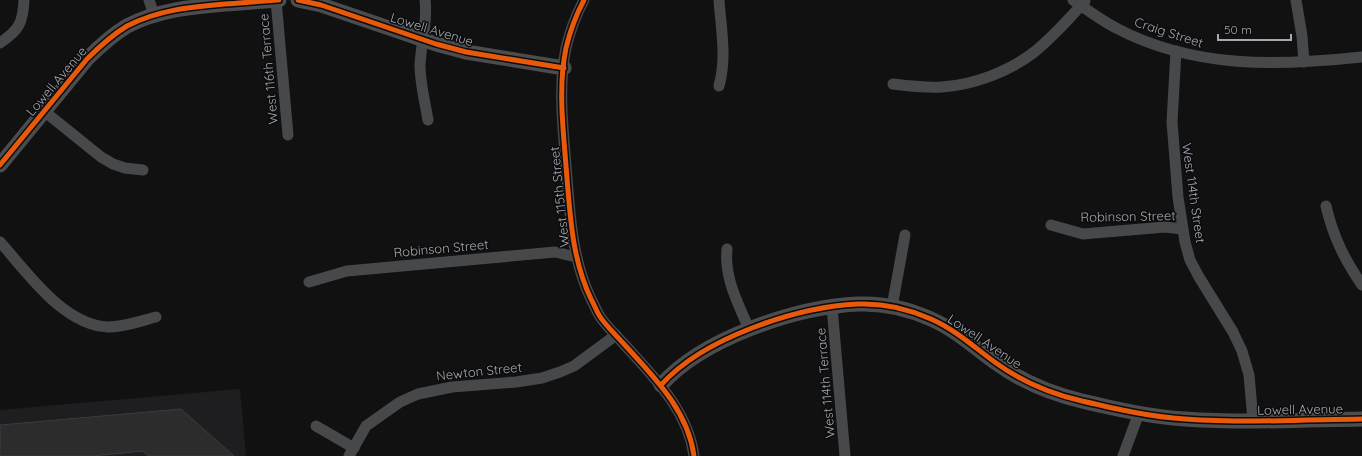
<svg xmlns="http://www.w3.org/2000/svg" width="1362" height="456" font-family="Quicksand,sans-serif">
<rect width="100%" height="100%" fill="#111112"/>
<path fill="#1e1e20" d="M240,389L246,456H0V410Z"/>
<path fill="#2c2c2d" stroke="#3a3c3e" d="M181,409L234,456H148L143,451L93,456H0V425Z"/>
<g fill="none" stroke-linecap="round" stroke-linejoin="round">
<g stroke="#46484a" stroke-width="11">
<path d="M149,0L154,15"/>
<path d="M276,0L288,135"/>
<path d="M425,0C428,22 421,43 420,65C420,83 425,102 428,120"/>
<path d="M584,0C576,15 570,31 566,48C558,87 563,127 566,166C570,211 571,257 591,299C594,304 596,310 599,315C605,325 615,334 623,343C653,376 688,410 694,456"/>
<path d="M719,0C721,29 727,57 719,86"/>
<path d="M1073,0C1087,10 1101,20 1116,28C1194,69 1278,66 1362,57"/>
<path d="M1296,0L1302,36L1304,62"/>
<path d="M0,43C19,30 23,23 24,0"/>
<path d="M1176,51L1172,122L1178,197L1185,242L1190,260L1199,277L1233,332L1242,351L1249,375L1253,420"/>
<path d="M893,84C909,86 925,88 942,87C973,85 1008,72 1033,53C1052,38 1069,19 1085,1"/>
<path d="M44,111L101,157L113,164L125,168L143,170"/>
<path d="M1326,206C1333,236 1344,259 1362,285"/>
<path d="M1051,225L1083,234L1165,227L1182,229"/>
<path d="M0,242C28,273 63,325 108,327C125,327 140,321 156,317"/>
<path d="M727,249C724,278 738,303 749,329"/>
<path d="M309,282L347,271L555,252L576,257"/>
<path d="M832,307L845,456"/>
<path d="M892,307L905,235"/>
<path d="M316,426L354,448"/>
<path d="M349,456L366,426L400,402L418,394L452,387L516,382L542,378L560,372L574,366L616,335"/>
<path d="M1123,456L1139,413"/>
</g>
<g stroke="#4a4c4e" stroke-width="15">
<path d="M298,0L321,5L436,44L466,52L564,68"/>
<path d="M0,165L87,59C99,47 112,35 127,26C158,10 190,7 225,4C243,3 261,1 279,0"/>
<path d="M661,385C703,338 796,307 858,304C883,303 909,309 931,319C956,330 975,348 996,363C1021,381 1052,394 1082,401C1116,409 1151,417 1185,419C1244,423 1303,420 1362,419"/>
</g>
<g stroke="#0c0c0d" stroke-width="8">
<g id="cycleway">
<path d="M298,0L321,5L436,44L466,52L564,68"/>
<path d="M584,0C576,15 570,31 566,48C558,87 563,127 566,166C570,211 571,257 591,299C594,304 596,310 599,315C605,325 615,334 623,343C653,376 688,410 694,456"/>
<path d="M0,165L87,59C99,47 112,35 127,26C158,10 190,7 225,4C243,3 261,1 279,0"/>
<path d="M661,385C703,338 796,307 858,304C883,303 909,309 931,319C956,330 975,348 996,363C1021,381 1052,394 1082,401C1116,409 1151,417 1185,419C1244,423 1303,420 1362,419"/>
</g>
</g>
<use href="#cycleway" stroke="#e8590c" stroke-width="5"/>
</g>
<g text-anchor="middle" stroke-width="3" stroke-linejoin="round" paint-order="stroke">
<g font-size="13" fill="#a3aab2" stroke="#0c0c0d">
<text transform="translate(432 29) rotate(17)" y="5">Lowell Avenue</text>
<text transform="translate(1169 32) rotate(18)" y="5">Craig Street</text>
<text transform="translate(268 69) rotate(-95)" y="5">West 116th Terrace</text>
<text transform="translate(56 81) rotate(-50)" y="5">Lowell Avenue</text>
<text transform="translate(1194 193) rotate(82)" y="5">West 114th Street</text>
<text transform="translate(559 197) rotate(-96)" y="5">West 115th Street</text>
<text transform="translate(1128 216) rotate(-1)" y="5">Robinson Street</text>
<text transform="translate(441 248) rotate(-5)" y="5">Robinson Street</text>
<text transform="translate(985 341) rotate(34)" y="5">Lowell Avenue</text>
<text transform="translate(479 371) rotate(-6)" y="5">Newton Street</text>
<text transform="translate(825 383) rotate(-95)" y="5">West 114th Terrace</text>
<text transform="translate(1300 409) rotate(-1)" y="5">Lowell Avenue</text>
</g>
</g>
<path d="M1218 34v6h73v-6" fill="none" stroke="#a3aab2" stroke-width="2"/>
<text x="1224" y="34" font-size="12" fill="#a3aab2" stroke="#0c0c0d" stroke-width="3" paint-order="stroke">50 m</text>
</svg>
